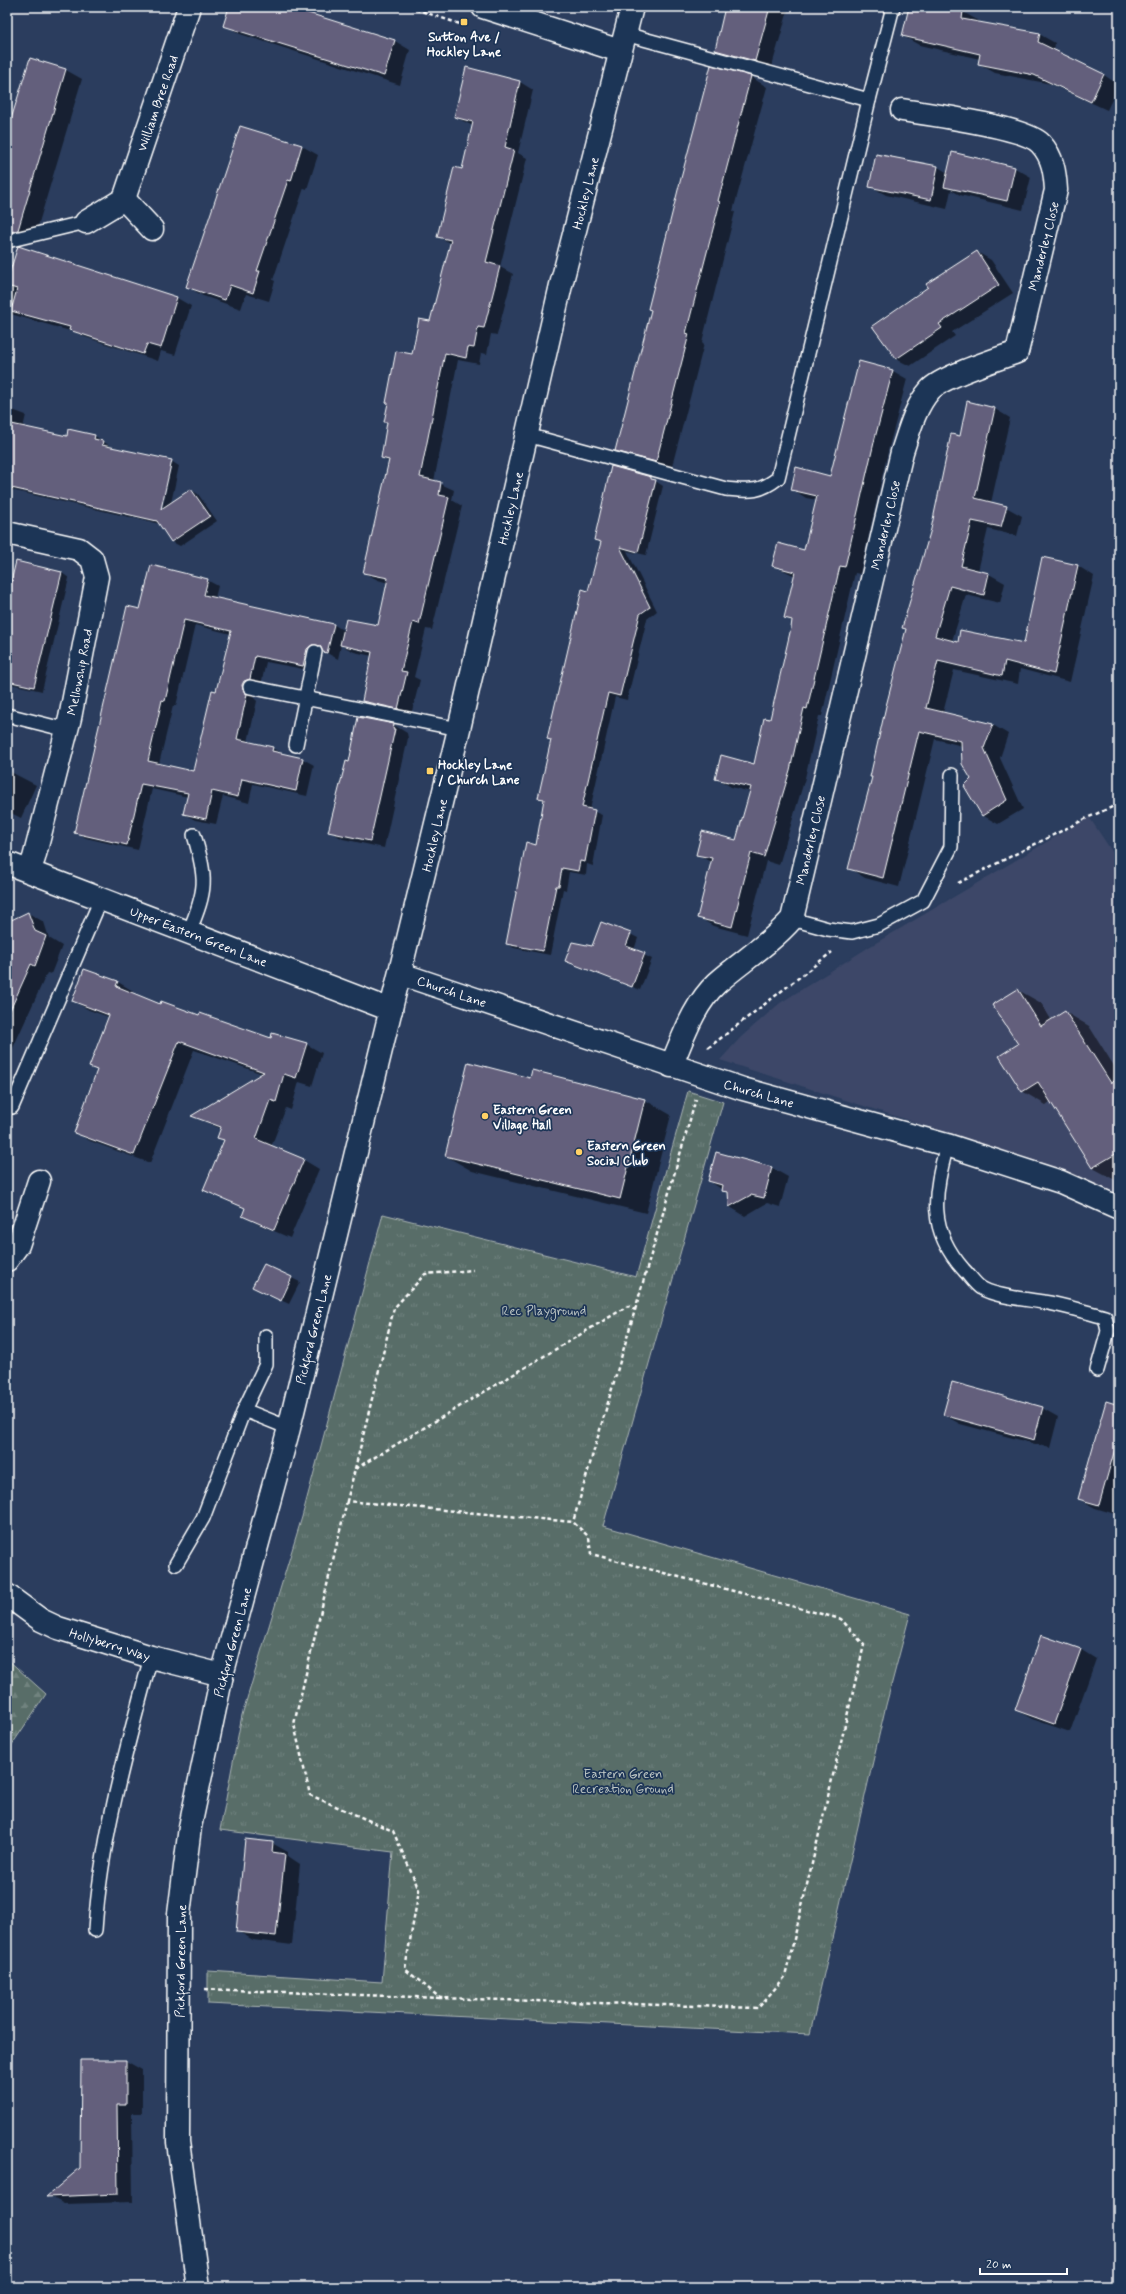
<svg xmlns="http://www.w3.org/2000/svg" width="1126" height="2294" font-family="Mynerve,sans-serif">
<defs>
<pattern id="forest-firs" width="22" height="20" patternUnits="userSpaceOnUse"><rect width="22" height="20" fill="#586d68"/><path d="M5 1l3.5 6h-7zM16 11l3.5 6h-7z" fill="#71837f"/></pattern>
<pattern id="park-tufts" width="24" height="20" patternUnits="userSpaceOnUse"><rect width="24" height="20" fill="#586d68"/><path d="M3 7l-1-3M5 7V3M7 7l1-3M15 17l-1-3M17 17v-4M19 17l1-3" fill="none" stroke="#71837f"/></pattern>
</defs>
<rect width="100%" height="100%" fill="#2b3d5e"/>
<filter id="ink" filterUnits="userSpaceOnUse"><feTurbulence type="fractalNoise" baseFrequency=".025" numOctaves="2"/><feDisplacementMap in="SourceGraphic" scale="8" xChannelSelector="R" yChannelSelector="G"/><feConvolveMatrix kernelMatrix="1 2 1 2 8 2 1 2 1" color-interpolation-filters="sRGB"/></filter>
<g filter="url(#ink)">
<path fill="#3c4767" d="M1089,817L1119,862V1193L948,1133L720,1060L741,1037L780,1003L869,947Z"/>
<path fill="url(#forest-firs)" stroke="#acb6b4" d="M7,1659L46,1694L7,1752Z"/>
<path fill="url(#park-tufts)" stroke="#acb6b4" d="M688,1091L723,1102L603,1526L910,1614L886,1705L810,2034L208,2004V1971L382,1982L393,1852L220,1830L242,1715L302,1517L383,1214L636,1277Z"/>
<g fill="#0007" fill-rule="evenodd">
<path d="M230,7H285L395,41L410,50L400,85L240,34L225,25Z"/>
<path d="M726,7H789L771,69L732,59L716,49Z"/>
<path d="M910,7H940L963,12L979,21L978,23L1039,34L1055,43L1054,51L1104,75L1119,85L1107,110L1051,84L995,73L979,64L980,59L919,45L903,36Z"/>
<path d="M30,59L66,70L82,79L35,236L7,228V137Z"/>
<path d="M711,67L751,77L767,87L733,211L735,212L702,342L704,344L671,470L632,459L616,450Z"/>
<path d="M467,68L520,82L533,90L518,153L527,158L500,267L513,274L497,335L491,334L487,354L481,353L479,364L458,360L434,481L454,490L452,500L462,506L432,630L426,629L414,677L420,680L411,715L376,708L363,701L372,656L354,652L341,645L338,659L323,651L317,655L314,671L266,662L261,685L253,692V697L257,701L248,742L272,748L283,754L303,759L314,765L307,796L253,784L249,803L223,796L216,824L195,820L184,814L188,797L152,789L138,850L86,838L75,832L141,610L207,580L218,586L215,598L333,624L344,631L378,627L388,583L378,580L364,573L389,462L382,458L388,423L385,421L389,404L387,402L431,322L451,244L438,236L462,170L473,126L455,117ZM195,625L231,634L194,773L159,764L173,706H176Z"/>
<path d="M241,127L302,146L318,155L307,189L304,188L273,280L275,281L269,301L246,294L241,309L203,296L188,287Z"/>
<path d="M953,153L1015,168L1031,177L1023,210L960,195L951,190L947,209L886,195L870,186L877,155L938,167L948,173Z"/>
<path d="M977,252L991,260L1013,293L952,332L955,336L910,366L896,359Z"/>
<path d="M7,278L177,298L191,306L175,355L161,351L158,361L85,337L77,333L7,313Z"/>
<path d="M893,371L907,379L889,447L860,574L855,573L822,716H819L805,778L779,865L766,861L747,935L713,926L698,917L712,863L697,854L737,841L751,792L731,787L716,778L755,765L771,720L793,622L785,617L795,576L773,565L805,551L817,500L806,498L792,489L831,477Z"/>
<path d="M7,408L26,415L23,428L67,437L69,430L95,436L110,446L109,448L171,461L179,466L171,503L191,490L198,494L217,521L180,546L172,542L160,524L7,489ZM170,462H172L161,514L159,513Z"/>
<path d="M995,409L1010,418L991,503L1006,507L1022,516L1017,536L988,529L978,571L989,574L1005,583L1000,603L966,595L952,641L1024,644L1043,558L1078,566L1094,576L1070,682L1020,669L1018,684L954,670L943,713L993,725L1008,734L1000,758L1023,809L998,824L982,815L962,746L935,739L899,887L865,878L849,868L873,778L906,629L903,628L961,437Z"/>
<path d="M651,478L663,486L646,555L627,551L657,611L647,619L627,700L615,697L590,810L602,815L593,866L587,864L586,875L569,872L566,890L563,889L550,955L514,948L507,944L537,846L545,801L539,797L552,741L548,739L601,543L595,540Z"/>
<path d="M17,562L62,573L69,578L42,691L7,683V603Z"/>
<path d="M394,725L407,733L408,738L384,848L343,839L329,831L350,763Z"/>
<path d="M7,770L36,785L21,818L7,811Z"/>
<path d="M28,913L44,922L49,938L62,946L51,974L47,973L7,1061V923Z"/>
<path d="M630,934L638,938L634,950L652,959L640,990L566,960L593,947Z"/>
<path d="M85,970L118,982L133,991L132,994L161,1005L271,1039L306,1044L322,1053L312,1086L299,1082L291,1110L286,1108L271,1147L304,1160L319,1169L290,1238L258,1224L243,1215L246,1209L204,1189L224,1141L218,1137L221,1129L193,1116L263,1074L194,1050L150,1163L90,1141L75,1132L98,1071L90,1066L109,1017L89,1010L73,1001Z"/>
<path d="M1018,990L1041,1003L1052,1021L1065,1012L1089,1026L1119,1074V1180L1117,1181L1093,1168L1051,1101L1046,1105L1022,1091Z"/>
<path d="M533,1071L645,1100L671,1115L646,1213L472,1171L446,1156L531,1079Z"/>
<path d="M716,1154L772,1168L788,1177L780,1207L767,1203L745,1216L730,1207L729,1194L709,1181Z"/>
<path d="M264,1265L300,1282L289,1304L261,1291Z"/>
<path d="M1119,1406V1498L1115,1514L1095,1508L1079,1499Z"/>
<path d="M1042,1408L1058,1417L1050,1448L960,1424L944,1415Z"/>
<path d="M1080,1649L1096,1659L1070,1732L1032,1719L1016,1710Z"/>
<path d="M272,1843L288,1852V1856L300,1864L292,1945L253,1940L237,1931Z"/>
<path d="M82,2061H126L142,2070V2113H132L133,2202L64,2204L49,2196L81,2169Z"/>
</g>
<g fill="#635f7c" stroke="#fff" fill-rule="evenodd">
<path d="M229,7H289L395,40L384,76L223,26Z"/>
<path d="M725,7H770L755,61L715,50Z"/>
<path d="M909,7H945L963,11L962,19L1040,33L1038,42L1104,74L1091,102L1034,75L978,64L980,54L902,36Z"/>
<path d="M30,58L66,69L18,230L7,233V132Z"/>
<path d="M711,65L751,76L718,201L720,202L686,333L689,334L656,462L615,451L651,310L648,309L680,182Z"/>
<path d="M466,67L520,81L505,147L514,150L486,262L500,266L484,328L478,327L474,348L468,347L466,358L445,353L420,477L441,482L439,495L449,497L419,624L413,622L401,671L407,672L398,709L362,701L372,652L340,645L346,619L378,625L388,578L363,573L389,460L381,458L387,422H384L388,403H386L396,351L412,354L419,319L430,321L451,240L437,237L454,167L462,169L473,122L454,117Z"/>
<path d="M240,126L302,145L291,181L288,180L257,271H260L253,293L230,285L225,300L186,287Z"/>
<path d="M952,152L1015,167L1007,201L944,187Z"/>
<path d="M876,154L938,166L931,200L869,187Z"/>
<path d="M18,246L177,297L161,348L147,344L143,354L69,330L70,327L11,311L17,289L7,286V281Z"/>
<path d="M977,251L999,285L939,324L942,328L896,359L872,326L928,287L926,284Z"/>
<path d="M859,361L893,370L875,438L845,567L840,566L807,709L804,708L790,770L764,857L751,853L732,927L697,918L712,858L696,855L702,831L736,840L751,787L715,779L721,755L754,764L764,718L770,719L791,628L792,620L784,618L795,572L772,566L778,543L804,550L817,496L791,490L796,467L830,476Z"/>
<path d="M967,401L995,408L975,498L1007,506L1001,527L972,521L961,566L989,573L984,595L950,586L935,636L958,642L960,630L1024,643L1042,557L1078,565L1054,674L1005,661L1002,676L938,661L926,708L993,724L984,748L1007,800L982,816L964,786L971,779L962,764L961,741L919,731L883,878L848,869L872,777H870L886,706L906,629L902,628L931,529L951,434L960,436Z"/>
<path d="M7,423L67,436L68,429L95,435L94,439L103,441L102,445L172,460L161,509L191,489L210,516L171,542L157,521L7,487Z"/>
<path d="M611,466L651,477V479L656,480L638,552L620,547L650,607L640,614L620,696L608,693L582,807L595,810L585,862L580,861L578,871L562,868L559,886H556L543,951L506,944L526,842L536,845L544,799L538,798L551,740L547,739L582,589L588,591L601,542L594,540Z"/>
<path d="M16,561L62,572L34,687L7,681V599Z"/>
<path d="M151,565L208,579L204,595L334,624L327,653L323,652L320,646L312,645L307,649L303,666L255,656L250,679L244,681L242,685L243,690L247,694L237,739L273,747L272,751L303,758L296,791L242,779L238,797L212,791L206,819L183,814L188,793L141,784L127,845L74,833L127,606L140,609ZM184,620L231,631L216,691L212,690L193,771L148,761L162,700L165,701Z"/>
<path d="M358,717L394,724L393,729H395L370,841L328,832L346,761L349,762Z"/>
<path d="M28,912L35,931L46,936L35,966L31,964L7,1017V922Z"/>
<path d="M601,922L631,933L626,946L645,953L632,987L565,961L572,942L592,946Z"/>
<path d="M84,969L118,981L116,986L160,1004L161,1001L199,1015L200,1013L271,1038L272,1033L307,1043L296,1078L284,1074L276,1102L270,1100L256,1139L304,1159L274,1230L242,1216L245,1208L203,1190L224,1140L217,1138L221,1127L191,1116L264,1072L179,1041L134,1155L74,1133L97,1070L89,1067L109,1015L72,1001Z"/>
<path d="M1018,989L1041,1026L1065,1011L1111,1083L1119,1078V1152L1092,1168L1038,1082L1022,1092L999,1056L1018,1044L992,1005Z"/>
<path d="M468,1062L530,1078L532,1070L645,1099L620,1199L445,1156Z"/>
<path d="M716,1152L772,1167L764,1198L751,1195L729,1207L728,1192L721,1191L722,1185L708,1181Z"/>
<path d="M264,1264L292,1277L281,1301L252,1287Z"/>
<path d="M952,1382L1043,1407L1034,1440L943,1415Z"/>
<path d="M1106,1401L1119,1405V1435L1099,1505L1078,1499Z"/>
<path d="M1041,1635L1081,1649L1054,1724L1015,1710Z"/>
<path d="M245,1839L273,1842L272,1852L285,1854L276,1936L236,1932Z"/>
<path d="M81,2060H126V2105H117L118,2194L46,2197L80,2168Z"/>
</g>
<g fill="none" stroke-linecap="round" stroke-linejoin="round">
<g stroke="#fff" stroke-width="16">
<g id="service">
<path d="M625,34L869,100L893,7"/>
<path d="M7,241L86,222"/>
<path d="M527,435L726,489C749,491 759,493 778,478L869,100"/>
<path d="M250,687L459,729"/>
<path d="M7,715L67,730"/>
<path d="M296,745L315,652"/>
<path d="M792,919L828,929L852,932L879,925L923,901L951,847L952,775"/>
<path d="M189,932C207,889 207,879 194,835"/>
<path d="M12,1107L101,899"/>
<path d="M947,1145C934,1194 927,1229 964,1270C969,1275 975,1284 981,1288C996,1297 1026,1299 1043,1302C1064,1305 1084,1312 1105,1317L1108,1331L1097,1370"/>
<path d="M244,1410L266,1364V1336"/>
<path d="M176,1564L203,1518L244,1410L289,1428"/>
<path d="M95,1930C101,1837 127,1747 151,1657"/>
</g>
</g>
<g stroke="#fff" stroke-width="25">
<g id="minor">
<path d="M483,7L620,51"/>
<path d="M124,199L189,7"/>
<path d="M86,222L124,199L152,229"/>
<path d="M7,533L79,549L92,559L97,577L70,718L34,858L29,871"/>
<path d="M401,974L743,1089L947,1145L1061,1182L1119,1208"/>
<path d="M671,1066C683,1038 694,1004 717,983C742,961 770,944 792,919L902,452C909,431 915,407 930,390C941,377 998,359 1017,352L1056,190C1055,173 1053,157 1041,144C1026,127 928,114 902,110"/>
<path d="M7,1260L18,1245L39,1181"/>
<path d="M7,1595L41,1620L58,1628L151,1657L222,1675"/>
</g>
</g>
<g stroke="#fff" stroke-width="25">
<g id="tertiary">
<path d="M7,863L391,1010"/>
<path d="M198,2287L178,2142L179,1914L190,1827L222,1675L289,1428L459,729L561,285L632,7"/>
</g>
</g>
<g stroke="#fff" stroke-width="2.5" stroke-dasharray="4 3" stroke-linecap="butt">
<path d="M409,7L463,25"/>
<path d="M958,883L1089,817L1119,804"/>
<path d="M708,1048L832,952"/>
<path d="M635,1310L696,1099"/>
<path d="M355,1469L394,1308L425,1274L473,1270"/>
<path d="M347,1501L294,1724L310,1795L393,1831L419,1890L405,1969L440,1998L758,2008L785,1977L864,1645L841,1619L591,1554L589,1537L573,1522L347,1501L355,1469L628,1306L635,1310L573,1522"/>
<path d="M205,1989L440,1998"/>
</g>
<use href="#service" stroke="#1d3557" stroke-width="13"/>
<use href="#minor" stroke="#1d3557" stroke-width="22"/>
<use href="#tertiary" stroke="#1d3557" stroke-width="22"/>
</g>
</g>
<g fill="#ffd166" stroke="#1d3557" stroke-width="1.5">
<rect x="460" y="18" width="8" height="8" rx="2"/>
<rect x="426" y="767" width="8" height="8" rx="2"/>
<circle cx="485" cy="1116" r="4"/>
<circle cx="579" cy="1152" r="4"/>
</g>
<g text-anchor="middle" stroke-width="3.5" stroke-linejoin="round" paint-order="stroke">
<g font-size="13" font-weight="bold" fill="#fff" stroke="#1d3557" text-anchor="start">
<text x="464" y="41" text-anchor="middle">Sutton Ave /<tspan x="464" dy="15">Hockley Lane</tspan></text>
<text x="438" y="769">Hockley Lane<tspan x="438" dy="15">/ Church Lane</tspan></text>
<text x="493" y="1114">Eastern Green<tspan x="493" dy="15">Village Hall</tspan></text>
<text x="587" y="1150">Eastern Green<tspan x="587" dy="15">Social Club</tspan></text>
</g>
<g font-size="13" fill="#fff" stroke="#1d3557">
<text transform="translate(157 103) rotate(-71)" y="5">William Bree Road</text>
<text transform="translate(585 193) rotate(-76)" y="5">Hockley Lane</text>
<text transform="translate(1043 246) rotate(-76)" y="5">Manderley Close</text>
<text transform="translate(510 508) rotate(-77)" y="5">Hockley Lane</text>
<text transform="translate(885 525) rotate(-77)" y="5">Manderley Close</text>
<text transform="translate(79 672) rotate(-79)" y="5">Mellowship Road</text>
<text transform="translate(434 835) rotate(-77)" y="5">Hockley Lane</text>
<text transform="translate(810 840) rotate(-77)" y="5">Manderley Close</text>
<text transform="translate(199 936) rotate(21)" y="5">Upper Eastern Green Lane</text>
<text transform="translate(452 991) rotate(19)" y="5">Church Lane</text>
<text transform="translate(759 1093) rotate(16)" y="5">Church Lane</text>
<text transform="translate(313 1329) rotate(-76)" y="5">Pickford Green Lane</text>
<text transform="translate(232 1642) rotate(-75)" y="5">Pickford Green Lane</text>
<text transform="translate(110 1644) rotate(17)" y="5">Hollyberry Way</text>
<text transform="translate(180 1961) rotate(-89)" y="5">Pickford Green Lane</text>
</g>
<g font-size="13" fill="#bcc5c3" stroke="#1d3557">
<text x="544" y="1315">Rec Playground</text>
<text x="623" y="1778">Eastern Green<tspan x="623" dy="15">Recreation Ground</tspan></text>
</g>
</g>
<rect width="1126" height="2294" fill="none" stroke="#1d3557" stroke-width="24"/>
<rect x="12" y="12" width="1102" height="2270" fill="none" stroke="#fff" stroke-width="1.5" filter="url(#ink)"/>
<path d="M980 2268v6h87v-6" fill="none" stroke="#ffffff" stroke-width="2"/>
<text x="986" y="2268" font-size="12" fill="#ffffff" stroke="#1d3557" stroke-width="3" paint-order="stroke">20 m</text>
</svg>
